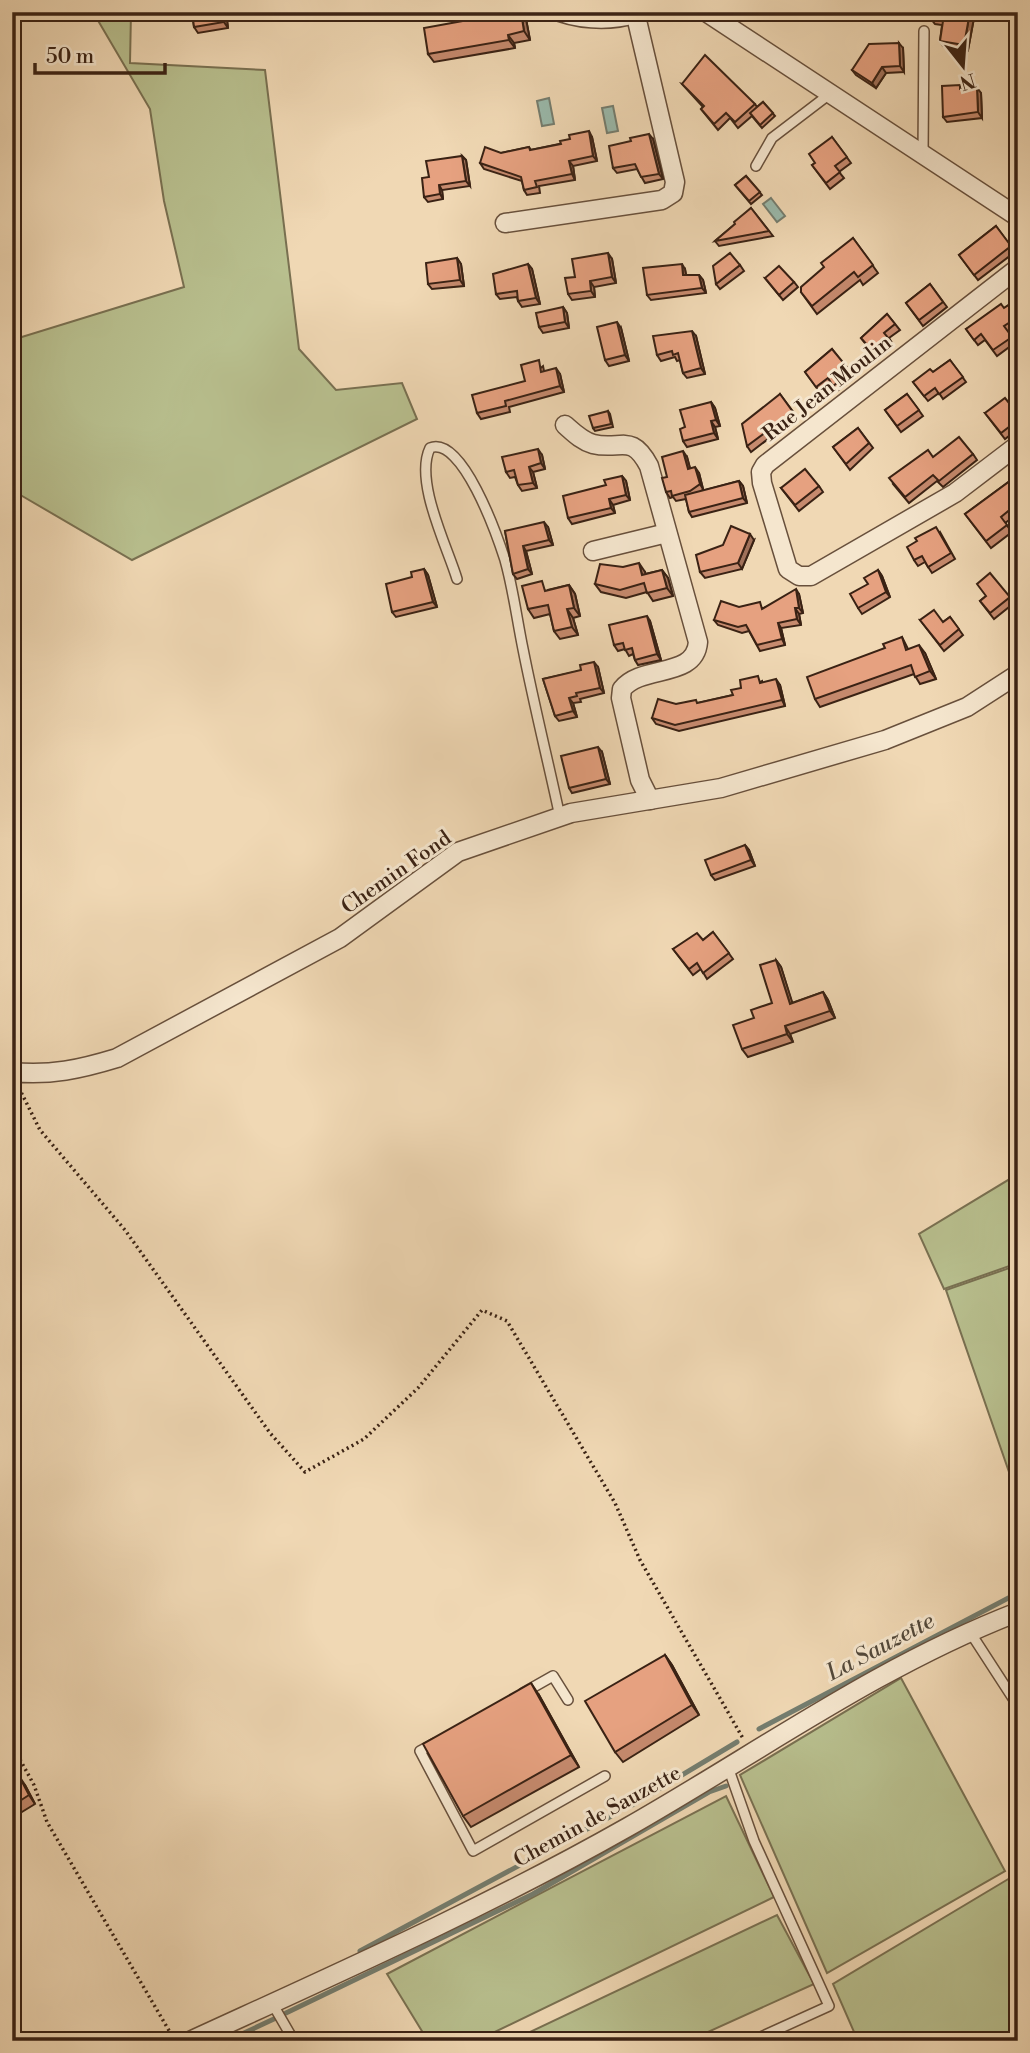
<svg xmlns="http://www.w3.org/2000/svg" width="1030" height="2053" font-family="'Libre Bodoni',serif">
<rect width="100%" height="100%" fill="#f0d8b4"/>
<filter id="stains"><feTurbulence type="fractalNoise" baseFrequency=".00286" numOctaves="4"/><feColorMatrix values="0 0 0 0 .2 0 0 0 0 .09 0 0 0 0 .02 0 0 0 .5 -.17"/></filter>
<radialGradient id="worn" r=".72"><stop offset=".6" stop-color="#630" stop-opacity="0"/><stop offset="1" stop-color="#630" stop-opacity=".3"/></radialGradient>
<g fill="#b8bf8e" stroke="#797051" stroke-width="2">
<path d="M93,12H131L130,63L265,70L299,349L336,390L402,383L417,419L132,560L17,493L12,495V340L184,287L164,201L150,109Z"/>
<path d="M1018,1174V1263L944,1289L919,1234Z"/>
<path d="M1018,1265V1498L946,1290Z"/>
<path d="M901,1678L1005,1871L827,1973L740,1775Z"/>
<path d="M726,1796L774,1897L476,2041H428L387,1974Z"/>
<path d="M1010,1878L1018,1891V2041H858L833,1984Z"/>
<path d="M777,1915L814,1984L688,2041H511Z"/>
</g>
<g fill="#9abaac" stroke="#747d6f" stroke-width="2">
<path d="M549,98L554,124L542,126L537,101Z"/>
<path d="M613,106L618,131L607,133L602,108Z"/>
<path d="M771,198L785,216L777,222L763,204Z"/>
</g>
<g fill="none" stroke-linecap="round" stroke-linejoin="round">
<g stroke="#747d6f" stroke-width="5">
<path d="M759,1729L1018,1593"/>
<path d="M632,1805L737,1742"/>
<path d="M360,1951L615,1814"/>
<path d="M286,2013L533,1894L709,1792L726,1786"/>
<path d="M227,2041L276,2018"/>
</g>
<g stroke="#68503c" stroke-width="12">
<g id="service">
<path d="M548,12C574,24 608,27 636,18"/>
<path d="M923,154L924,31"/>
<path d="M756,166L772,138L831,93"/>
<path d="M457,579C447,546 414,481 430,448C462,435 497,535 505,560C513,588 517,620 523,649C534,705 548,761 560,817"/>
<path d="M970,1632L1018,1706"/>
<path d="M523,1693L553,1676L568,1700"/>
<path d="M435,1743L420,1751L473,1851L605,1776"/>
<path d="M728,1767L754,1841L829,2006L752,2041"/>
<path d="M272,2003L294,2041"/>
</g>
</g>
<g stroke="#68503c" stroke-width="21">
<g id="minor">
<path d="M706,12L1018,217"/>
<path d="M505,223L662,200L673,193L675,182L635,12"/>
<path d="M1018,268L765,465L761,472L762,483L788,569L799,576H811L955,493L1018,445"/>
<path d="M565,425C574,433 582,441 593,444C621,451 631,432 649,466L698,642C695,679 642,664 622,689L621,698L640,780L650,800"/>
<path d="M593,551L667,533"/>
<path d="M12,1072C50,1076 81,1069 117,1058L340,938L458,852L571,813L721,788L885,740L967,707L1018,674"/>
<path d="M190,2041C338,1973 487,1907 628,1827C758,1753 878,1666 1018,1612"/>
</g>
</g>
<g stroke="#3a2214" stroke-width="3.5" stroke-dasharray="2 3.5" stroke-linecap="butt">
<path d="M19,1088L40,1130L125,1230L270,1433L305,1472L364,1439L418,1388L482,1310L507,1321L615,1503L640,1560L744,1740"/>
<path d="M12,1745L34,1785L47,1822L174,2039"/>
</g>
<use href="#service" stroke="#f5e6ce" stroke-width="9"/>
<use href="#minor" stroke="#f5e6ce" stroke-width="18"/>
</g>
<g fill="#c68a6e" stroke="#3a2214" stroke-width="2">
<path d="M192,12H226L228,28L198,33L194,27Z"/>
<path d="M512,12H521L526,19L530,40L514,43L515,48L434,62L428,54Z"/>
<path d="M974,18L968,50L943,46L940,41L942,25L935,24L931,19Z"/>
<path d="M903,48L904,72L886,73L876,88L856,75L852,70Z"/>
<path d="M682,84L755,104L757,107L763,102L775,116L762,128L752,116L738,128L730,118L718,130L701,109L703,107Z"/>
<path d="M977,88L981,93L982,118L947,122L943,117Z"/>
<path d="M592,137L597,161L573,166L575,180L539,186L540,193L527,195L524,190L522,181L484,169L480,163L501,153L529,147L531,150Z"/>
<path d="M832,137L851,163L839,172L844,178L830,189L812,165L815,163Z"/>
<path d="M653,139L663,179L645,183L637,169L617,173L613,168Z"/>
<path d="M462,156L466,160L470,186L442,190L443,199L428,202L424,197L429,177Z"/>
<path d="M746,176L762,195L751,204L735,185Z"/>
<path d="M751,208L773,236L719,246L715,241L735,224Z"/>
<path d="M996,226L1015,252L978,280L959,255Z"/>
<path d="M853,238L878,273L863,285L860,280L817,314L801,292Z"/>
<path d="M457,258L461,264L464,286L432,289L428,284Z"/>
<path d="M612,259L616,283L594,287L595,297L572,300L568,294L575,277Z"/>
<path d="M528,264L532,269L540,304L522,307L518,301L517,297L500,299L496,294Z"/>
<path d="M740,265L744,271L720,289L716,284Z"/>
<path d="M685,269L686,275H699L703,280L706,293L651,300L647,295Z"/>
<path d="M765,278L794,282L798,287L783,300Z"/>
<path d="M930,284L947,307L923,326L906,303Z"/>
<path d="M1018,299V325L1008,332L1016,342L997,356L985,340L978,345L966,329L1004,308Z"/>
<path d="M563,307L567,313L569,328L543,333L539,327Z"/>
<path d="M887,314L900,330L889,338L894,346L878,359L861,338Z"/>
<path d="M621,328L629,361L609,366L605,360Z"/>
<path d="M696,336L705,374L687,378L683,373L680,360L677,361L675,357L661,361L657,355Z"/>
<path d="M832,349L854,378L837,391L832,384L820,392L805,372Z"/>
<path d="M950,360L966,382L943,399L939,393L928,401L913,382L933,372Z"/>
<path d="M543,366L544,371L560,374L564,392L509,407L510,412L481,419L477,413L525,381Z"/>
<path d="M780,394L797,417L751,452L747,446Z"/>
<path d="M907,394L923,416L901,432L885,410Z"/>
<path d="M711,402L715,408L720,426L715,427L718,439L687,447L683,441L685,427Z"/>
<path d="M608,411L610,414L613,427L595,431L593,428Z"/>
<path d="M985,413L1018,414V429L1005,439Z"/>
<path d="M858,428L873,448L850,470L833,447Z"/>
<path d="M973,454L977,460L943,487L937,481L909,503L893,484L933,457Z"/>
<path d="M542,455L545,469L533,472L537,488L522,491L518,485L515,477L510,478L506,472Z"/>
<path d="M687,457L690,469L699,473L703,489L702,491L739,481L743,486L747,503L692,517L689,512L686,499L676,501L673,497L670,498L666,492L667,477Z"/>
<path d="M1018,475V514L1005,523L1012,532L991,548L965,514Z"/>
<path d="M622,476L626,481L630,500L613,505L615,513L572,524L568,518L606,485Z"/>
<path d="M819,486L823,492L799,511L781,488Z"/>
<path d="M548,527L553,545L526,551L532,574L517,579L513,574L505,531Z"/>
<path d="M940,532L955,559L932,573L925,562L918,566L914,560Z"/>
<path d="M754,540L742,569L705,578L700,572Z"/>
<path d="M424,569L428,575L437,607L396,617L392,612L412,577Z"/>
<path d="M662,570L668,578L673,596L653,601L647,592L626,598L601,592L595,584L645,572V574Z"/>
<path d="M878,570L882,576L890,597L862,614L858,608L868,584Z"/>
<path d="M569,585L575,594L580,616L573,618L578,635L560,639L554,631L550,614L534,618L528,609L548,590Z"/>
<path d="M799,594L803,613L799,614L801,625L781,628L785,645L760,651L749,631L742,633L718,625L714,620L739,607L764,608Z"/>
<path d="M986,596L1010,597L1014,603L994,619L980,601Z"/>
<path d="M950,617L963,635L944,651L920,620L943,622Z"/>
<path d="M650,621L661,660L638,665L635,660L633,654L629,656L625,649L618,651L614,645Z"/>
<path d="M902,637L908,649L925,653L936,679L920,684L914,674L820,707L815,699L885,648Z"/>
<path d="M598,667L604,693L580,699L581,702L573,703L577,717L559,721L555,716L543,679Z"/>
<path d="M762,681V683L780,685L785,706L679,731L656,724L652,718L676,704L698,703L733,695Z"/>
<path d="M602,752L610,784L572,793L569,788Z"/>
<path d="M745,845L749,850L755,866L715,880L711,875Z"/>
<path d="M713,932L733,959L707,979L701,969L693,975L673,949L703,940Z"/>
<path d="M776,960L781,967L792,1003L823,992L828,1000L835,1018L790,1034L793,1042L748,1057L742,1049L754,1018L772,1003Z"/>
<path d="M665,1655L672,1665L699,1715L623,1762L615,1752Z"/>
<path d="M539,1695L579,1767L471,1827L463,1816Z"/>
<path d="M12,1780L25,1785L35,1804L12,1818Z"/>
</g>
<g fill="#a1715a" stroke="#3a2214" stroke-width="2">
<path d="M222,12H226L228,28L224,22Z"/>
<path d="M521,12L526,19L530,40L524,31Z"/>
<path d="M970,12L974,18L968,50L964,45Z"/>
<path d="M508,35L514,43L515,48L509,40Z"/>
<path d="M899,43L903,48L904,72L900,66Z"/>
<path d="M882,67L886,73L876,88L872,83Z"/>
<path d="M977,88L981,93L982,118L978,112Z"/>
<path d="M589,131L592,137L597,161L593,156Z"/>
<path d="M649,134L653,139L663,179L659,174Z"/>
<path d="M462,156L466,160L470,186L466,181Z"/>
<path d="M569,161L573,166L575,180L572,174Z"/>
<path d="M439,185L442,190L443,199L440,194Z"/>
<path d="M608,253L612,259L616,283L612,277Z"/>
<path d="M457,258L461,264L464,286L460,280Z"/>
<path d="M528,264L532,269L540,304L536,298Z"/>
<path d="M682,264L685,269L687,281L683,275Z"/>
<path d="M699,275L703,280L706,293L702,288Z"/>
<path d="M590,281L594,287L595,297L591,291Z"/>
<path d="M563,307L567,313L569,328L565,322Z"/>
<path d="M617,322L621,328L629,361L625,355Z"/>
<path d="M692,331L696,336L705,374L701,368Z"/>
<path d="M556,368L560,374L564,392L560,386Z"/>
<path d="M711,402L715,408L720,426L716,420Z"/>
<path d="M711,421L715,427L718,439L714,433Z"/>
<path d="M538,449L542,455L545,469L541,463Z"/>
<path d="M683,451L687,457L692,475L688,469Z"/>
<path d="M529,467L533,472L537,488L533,483Z"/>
<path d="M695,467L699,473L703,489L700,484Z"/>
<path d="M622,476L626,481L630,500L626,495Z"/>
<path d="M739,481L743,486L747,503L743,498Z"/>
<path d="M609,499L613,505L615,513L611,508Z"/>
<path d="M544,522L548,527L553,545L549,540Z"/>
<path d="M750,534L754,540L742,569L738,563Z"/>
<path d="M523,546L526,551L532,574L528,569Z"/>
<path d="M639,563L645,572L648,583L642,575Z"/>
<path d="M424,569L428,575L437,607L433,602Z"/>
<path d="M662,570L668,578L673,596L667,588Z"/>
<path d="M878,570L882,576L890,597L886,592Z"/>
<path d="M569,585L575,594L580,616L574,608Z"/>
<path d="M796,589L799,594L803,613L799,608Z"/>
<path d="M795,608L799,614L801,625L797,619Z"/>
<path d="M567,609L573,618L578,635L572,627Z"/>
<path d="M647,616L650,621L661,660L657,654Z"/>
<path d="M778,623L781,628L785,645L782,639Z"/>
<path d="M919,645L925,653L936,679L930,671Z"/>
<path d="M594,662L598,667L604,693L600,688Z"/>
<path d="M776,679L780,685L785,706L782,700Z"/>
<path d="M569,698L573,703L577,717L573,711Z"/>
<path d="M598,747L602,752L610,784L606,779Z"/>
<path d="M745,845L749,850L755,866L751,860Z"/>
<path d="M776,960L781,967L795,1011L790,1004Z"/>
<path d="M823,992L828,1000L835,1018L830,1011Z"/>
<path d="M785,1026L790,1034L793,1042L787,1034Z"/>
<path d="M665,1655L672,1665L699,1715L692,1705Z"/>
<path d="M531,1683L539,1695L579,1767L571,1755Z"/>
<path d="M19,1776L25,1785L35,1804L29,1795Z"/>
</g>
<g fill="#e6a180" stroke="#3a2214" stroke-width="2">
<path d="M192,12H222L224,22L194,27Z"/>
<path d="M512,12H521L524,31L508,35L509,40L428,54L424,28Z"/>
<path d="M932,12H970L964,45L940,41L943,21L931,19Z"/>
<path d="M899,43L900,66L882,67L872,83L852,70L869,44Z"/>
<path d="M705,55L755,104L735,122L726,113L714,124L701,109L704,106L682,84Z"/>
<path d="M960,85V89L977,88L978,112L943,117L942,86Z"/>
<path d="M763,102L773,113L760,125L750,113Z"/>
<path d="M589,131L593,156L569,161L572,174L535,181L537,187L524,190L521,177L480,163L485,147L501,153L529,147L530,150L561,144L560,141L570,139L569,135Z"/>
<path d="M649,134L659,174L641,177L635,164L613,168L609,146L631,141L630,138Z"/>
<path d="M832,137L847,157L835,166L840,172L826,183L812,165L815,163L809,154Z"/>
<path d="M462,156L466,181L439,185L440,194L424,197L422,178L429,177L426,161Z"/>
<path d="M746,176L760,192L749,201L735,185Z"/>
<path d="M751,208L769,231L715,241L735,224L734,222Z"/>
<path d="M996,226L1011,246L974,275L959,255Z"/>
<path d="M853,238L873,265L858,277L854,272L812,306L801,292V287L824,267L821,263Z"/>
<path d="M608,253L612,277L590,281L591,291L568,294L565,278L575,277L572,259Z"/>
<path d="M730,253L740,265L716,284L713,266Z"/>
<path d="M457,258L460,280L428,284L426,263Z"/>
<path d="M528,264L536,298L518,301L517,291L496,294L493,274Z"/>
<path d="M682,264L683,275H699L702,288L647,295L643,268Z"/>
<path d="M779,266L794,282L779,295L765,278Z"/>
<path d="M930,284L943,302L919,320L906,303Z"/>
<path d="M1018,299V317L1004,326L1012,337L993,350L981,334L974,340L966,329L1001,304L1004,308Z"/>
<path d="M563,307L565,322L539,327L536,313Z"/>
<path d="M887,314L895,324L884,333L890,340L874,353L861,338Z"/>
<path d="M617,322L625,355L605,360L597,327Z"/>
<path d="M692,331L701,368L683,373L678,353L673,355L672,351L657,355L653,336Z"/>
<path d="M832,349L851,372L833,386L828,378L816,387L805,372Z"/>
<path d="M539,360L541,372L556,368L560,386L505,401L506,406L477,413L472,395L525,381L521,365Z"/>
<path d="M950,360L963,377L939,394L935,388L924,396L913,382L930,369L933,372Z"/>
<path d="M780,394L793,412L747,446L742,424Z"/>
<path d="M907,394L919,410L897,426L885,410Z"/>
<path d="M1005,398L1018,414V420L1001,433L985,413Z"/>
<path d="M711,402L716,420L711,421L714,433L683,441L680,429L685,427L680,410Z"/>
<path d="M608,411L611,424L593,428L589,416Z"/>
<path d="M858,428L869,443L846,464L833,447Z"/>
<path d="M959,437L973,454L939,481L933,475L905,497L889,478L928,450L933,457Z"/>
<path d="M538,449L541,463L529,467L533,483L518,485L514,470L506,472L502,457Z"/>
<path d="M683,451L688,469L695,467L700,484L690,491L672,496L671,491L666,492L662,478L667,477L662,457Z"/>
<path d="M805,469L819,486L795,505L781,488Z"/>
<path d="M1018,475V503L1001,517L1007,525L986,541L965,514Z"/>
<path d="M622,476L626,495L609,499L611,508L568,518L563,496L606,485L604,480Z"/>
<path d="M739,481L743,498L689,512L685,495Z"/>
<path d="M544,522L549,540L523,546L528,569L513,574L505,531Z"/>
<path d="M731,526L750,534L738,563L700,572L696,555L723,545Z"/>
<path d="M936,527L951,553L928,567L922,556L914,560L907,547L917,541L915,538Z"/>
<path d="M639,563L642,575L662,570L667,588L647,593L644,583L620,590L595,584L600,564L623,567Z"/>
<path d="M424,569L433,602L392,612L386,584L412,577L411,572Z"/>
<path d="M878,570L886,592L858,608L850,594L868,584L864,578Z"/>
<path d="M990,573L1010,597L990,613L980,601L986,596L977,584Z"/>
<path d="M542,581L545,591L569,585L574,608L567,609L572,627L554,631L548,605L528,609L522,586Z"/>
<path d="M796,589L799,608H795L797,619L778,623L782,639L757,645L746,625L738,627L714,620L721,601L739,607L760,602L762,609Z"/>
<path d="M934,610L943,622L950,617L959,629L940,645L920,620Z"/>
<path d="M647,616L657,654L635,660L632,648L625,650L623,643L614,645L609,625Z"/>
<path d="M902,637L906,650L919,645L930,671L915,677L911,665L815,699L807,677L885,648L883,644Z"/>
<path d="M594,662L600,688L576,693L577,696L569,698L573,711L555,716L543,679L581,670L580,665Z"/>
<path d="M758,676L760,683L776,679L782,700L675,725L652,718L658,699L676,704L696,700L697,703L733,695L731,690L741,688L740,680Z"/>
<path d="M598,747L606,779L569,788L561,756Z"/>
<path d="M745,845L751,860L711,875L705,860Z"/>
<path d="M713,932L729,953L703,973L697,963L689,969L673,949L697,933L703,940Z"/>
<path d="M776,960L790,1004L823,992L830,1011L785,1026L787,1034L742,1049L733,1025L754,1018L751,1010L772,1003L760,965Z"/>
<path d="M665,1655L692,1705L615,1752L585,1701Z"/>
<path d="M531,1683L571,1755L463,1816L423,1744Z"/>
<path d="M19,1776L29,1795L12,1806V1780Z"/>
</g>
<g text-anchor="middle" stroke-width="6" stroke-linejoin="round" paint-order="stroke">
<g font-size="21" fill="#3a2214" stroke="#f5e6ce">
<text transform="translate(827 388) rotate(-38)" y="7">Rue Jean Moulin</text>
<text transform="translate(396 872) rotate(-35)" y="7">Chemin Fond</text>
<text transform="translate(597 1816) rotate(-29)" y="7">Chemin de Sauzette</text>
</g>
<g font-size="23" font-style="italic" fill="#52483a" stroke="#f5e6ce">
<text transform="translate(880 1646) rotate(-28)" y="8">La Sauzette</text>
</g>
</g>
<rect width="1030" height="2053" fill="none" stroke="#f0d8b4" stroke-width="42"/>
<rect x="14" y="14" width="1002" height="2025" fill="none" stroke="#3a2214" stroke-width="3.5"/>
<rect x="21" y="21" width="988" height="2011" fill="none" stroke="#3a2214" stroke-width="2"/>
<g transform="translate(963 66) rotate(163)" stroke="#f5e6ce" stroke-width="5" paint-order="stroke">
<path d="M0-5L12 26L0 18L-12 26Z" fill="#3a2214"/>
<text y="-10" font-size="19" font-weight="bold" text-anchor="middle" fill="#3a2214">N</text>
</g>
<path d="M35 63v10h130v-10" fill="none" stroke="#3a2214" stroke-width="3.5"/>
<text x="46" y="63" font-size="21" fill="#3a2214" stroke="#f5e6ce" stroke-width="5" paint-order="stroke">50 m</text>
<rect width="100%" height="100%" filter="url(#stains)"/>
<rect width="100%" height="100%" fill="url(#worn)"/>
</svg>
